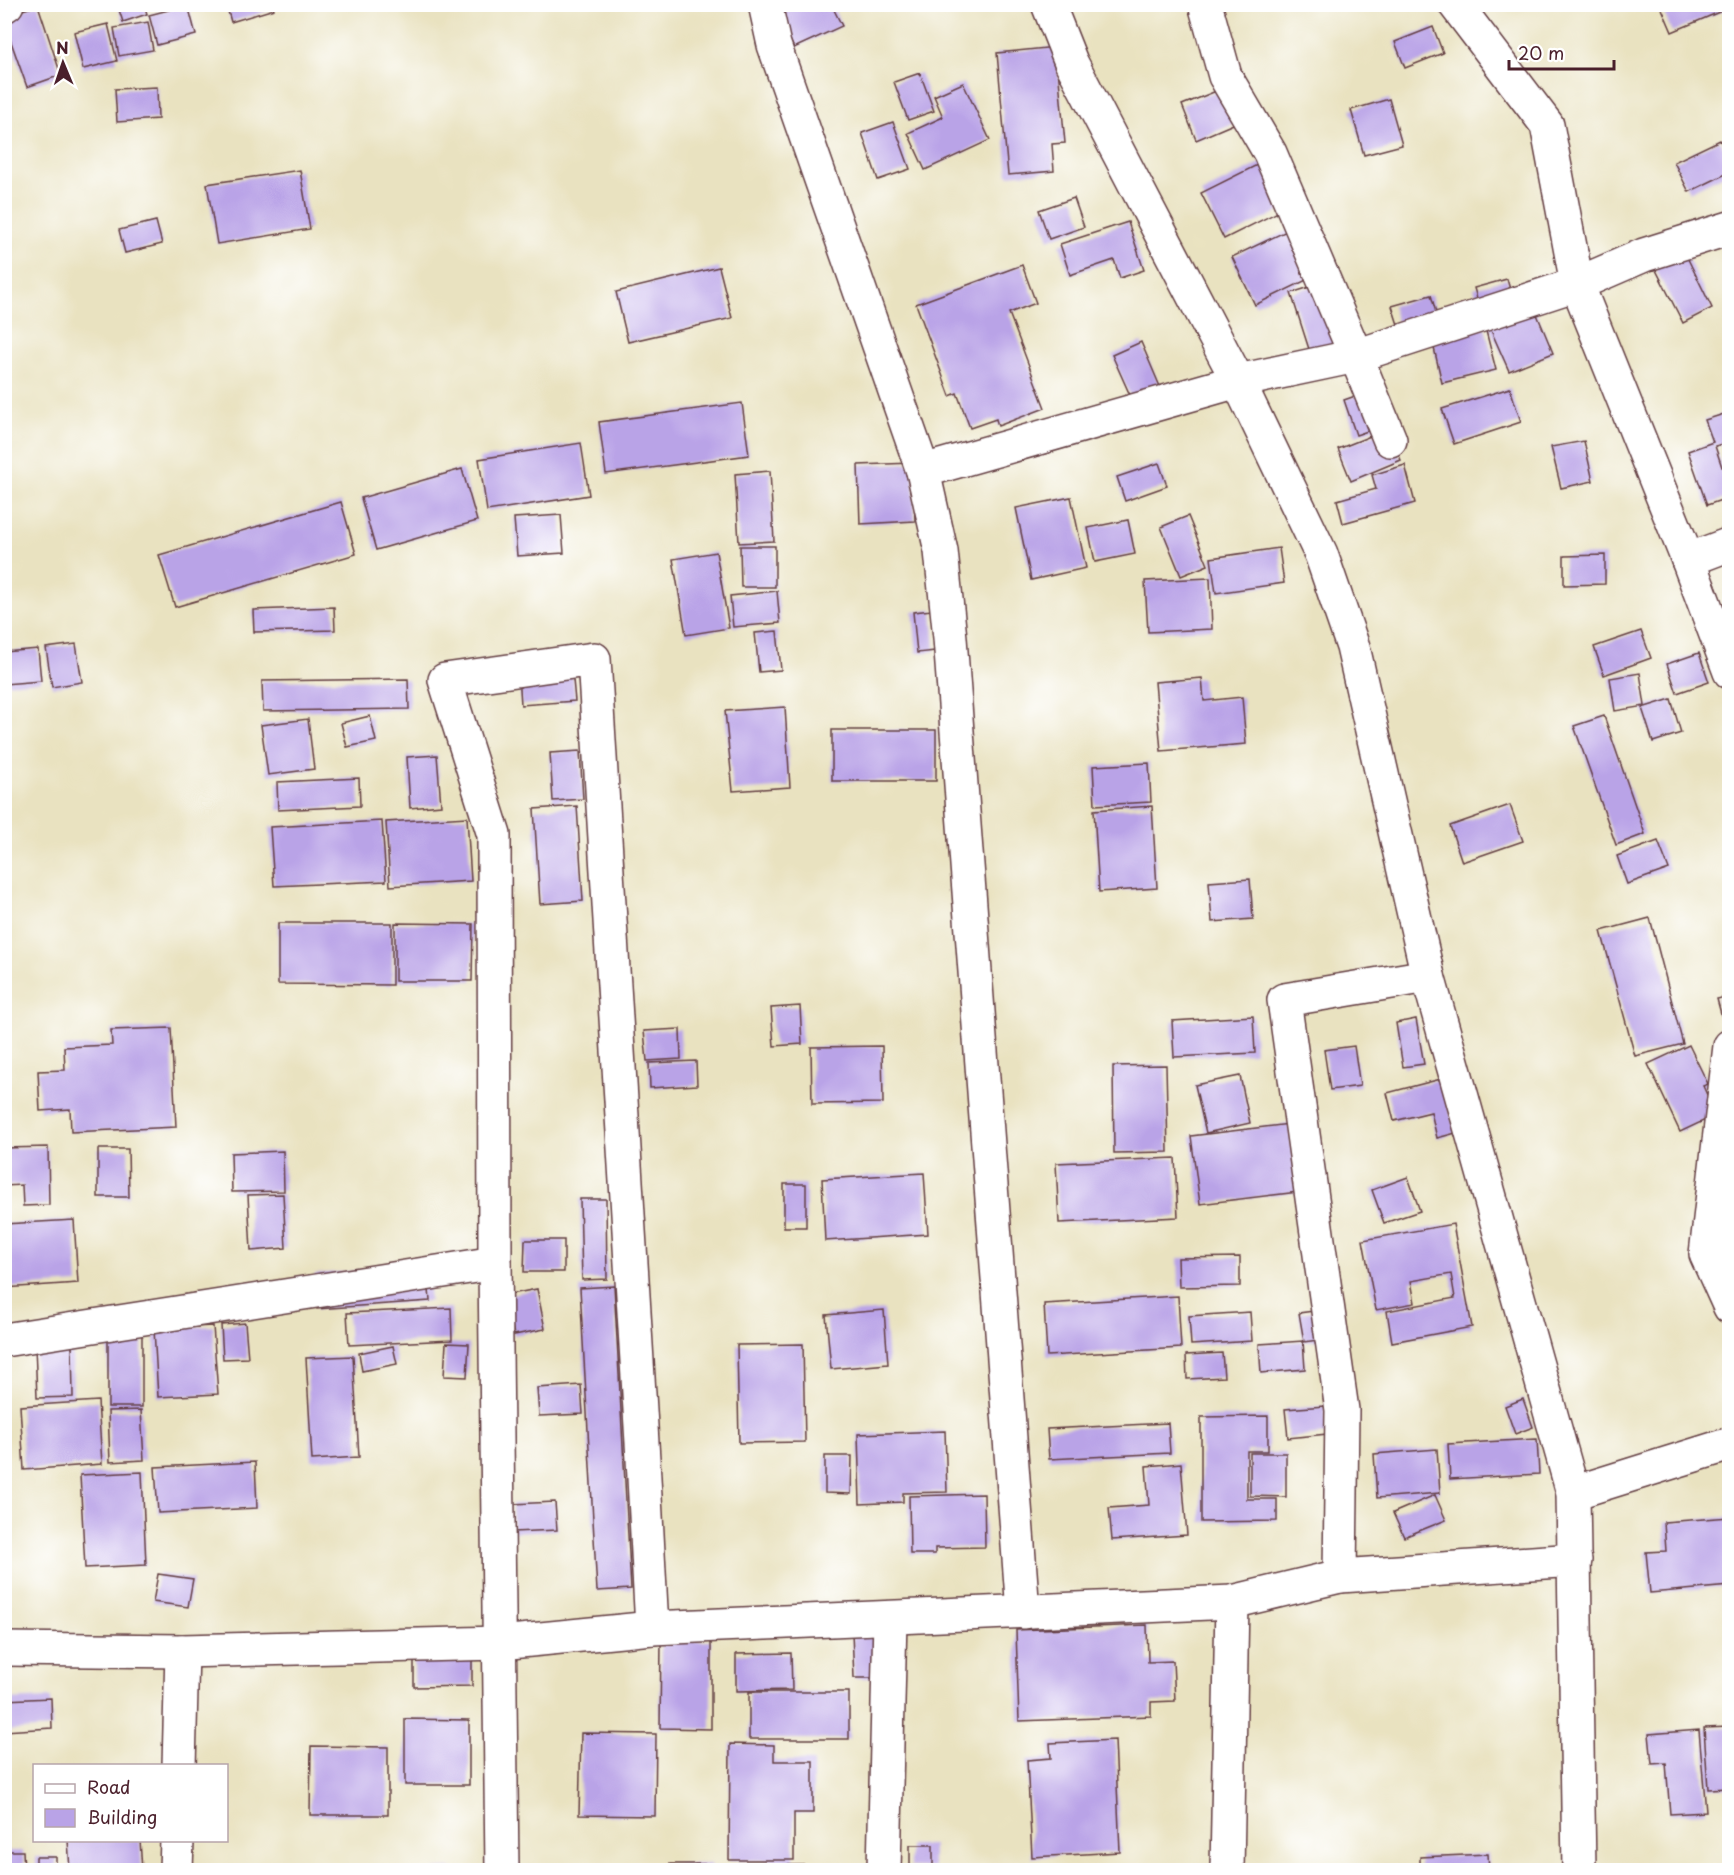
<svg xmlns="http://www.w3.org/2000/svg" width="1734" height="1875" font-family="'Playpen Sans',sans-serif">
<rect width="100%" height="100%" fill="#fff"/>
<filter id="ink" filterUnits="userSpaceOnUse"><feTurbulence type="fractalNoise" baseFrequency=".0167" numOctaves="2"/><feDisplacementMap in="SourceGraphic" scale="12" xChannelSelector="R" yChannelSelector="G"/><feConvolveMatrix kernelMatrix="1 2 1 2 8 2 1 2 1" color-interpolation-filters="sRGB"/></filter>
<filter id="wash" filterUnits="userSpaceOnUse"><feTurbulence type="fractalNoise" baseFrequency=".008" numOctaves="4" result="noise"/><feDisplacementMap in="SourceGraphic" scale="24" xChannelSelector="R" yChannelSelector="G"/><feGaussianBlur stdDeviation="1.35" result="paint"/><feColorMatrix in="noise" values="0 0 0 0 0 0 0 0 0 0 0 0 0 0 0 0 0 1.4 0 .05"/><feComposite in="paint" operator="in"/></filter>
<g filter="url(#wash)">
<rect width="100%" height="100%" fill="#e9e2c0"/>
<g id="blocks">
<g fill="#b9a3e7">
<path d="M117,4H144L147,14L123,22Z"/>
<path d="M226,4H272L274,9L231,22Z"/>
<path d="M772,4H831L842,26L794,48Z"/>
<path d="M1660,4H1722L1724,10L1672,32Z"/>
<path d="M38,5L61,75L27,87L4,22V16Z"/>
<path d="M188,5L196,35L157,45L149,15Z"/>
<path d="M148,22L153,50L119,56L114,28Z"/>
<path d="M108,24L117,61L83,69L74,32Z"/>
<path d="M1433,27L1443,53L1405,68L1395,42Z"/>
<path d="M1056,47L1065,143L1052,144L1054,171L1008,175L997,53Z"/>
<path d="M920,73L934,111L908,120L894,82Z"/>
<path d="M963,83L990,140L925,170L908,133L943,117L934,96Z"/>
<path d="M1231,85L1245,119L1196,140L1182,105Z"/>
<path d="M157,87L158,119L117,122L115,89Z"/>
<path d="M1389,99L1402,145L1364,155L1351,110Z"/>
<path d="M893,122L910,169L878,180L862,133Z"/>
<path d="M1720,140L1730,160V172L1689,192L1674,162Z"/>
<path d="M1265,161L1288,207L1224,239L1201,193Z"/>
<path d="M300,170L310,229L217,244L207,184Z"/>
<path d="M1074,198L1084,227L1049,239L1039,210Z"/>
<path d="M156,221L162,244L125,253L119,230Z"/>
<path d="M1128,222L1144,270L1120,278L1114,260L1070,275L1060,244Z"/>
<path d="M1297,226L1319,274L1255,305L1232,257Z"/>
<path d="M1684,251L1712,308L1683,323L1654,266Z"/>
<path d="M1022,265L1036,303L1009,313L1045,408L998,426L996,419L970,428L957,393L950,396L916,304Z"/>
<path d="M719,267L732,318L628,342L616,292Z"/>
<path d="M1507,279L1515,307L1482,316L1474,288Z"/>
<path d="M1329,281L1354,359L1316,371L1291,293Z"/>
<path d="M1431,295L1439,323L1401,334L1392,306Z"/>
<path d="M1534,307L1553,353L1509,371L1489,326Z"/>
<path d="M1485,327L1496,370L1442,383L1432,339Z"/>
<path d="M1141,342L1170,410L1142,422L1112,355Z"/>
<path d="M1510,388L1521,422L1454,444L1442,409Z"/>
<path d="M1375,389L1388,424L1356,435L1344,400Z"/>
<path d="M742,403L749,455L606,474L599,422Z"/>
<path d="M1730,412V442L1715,446L1722,467L1730,464V497L1707,505L1688,451L1713,442L1705,420Z"/>
<path d="M1388,429L1401,460L1351,481L1338,449Z"/>
<path d="M1584,441L1593,481L1561,488L1551,447Z"/>
<path d="M581,443L589,495L487,511L479,459Z"/>
<path d="M913,463L915,521L860,524L858,465Z"/>
<path d="M1159,463L1167,486L1125,501L1117,477Z"/>
<path d="M1405,465L1415,503L1343,523L1337,500L1376,489L1372,475Z"/>
<path d="M462,469L477,521L376,550L361,498Z"/>
<path d="M770,471L774,541L739,543L735,474Z"/>
<path d="M1071,497L1086,568L1031,580L1016,508Z"/>
<path d="M341,502L356,554L175,607L159,555Z"/>
<path d="M561,515L564,553L517,556L514,518Z"/>
<path d="M1188,516L1208,565L1181,576L1161,527Z"/>
<path d="M1128,520L1135,554L1095,562L1088,528Z"/>
<path d="M740,546H775V587H741Z"/>
<path d="M1279,548L1284,583L1216,593L1211,558Z"/>
<path d="M716,552L729,628L686,635L673,559Z"/>
<path d="M1605,555V584L1564,585V556Z"/>
<path d="M1210,578L1212,629L1148,632L1145,581Z"/>
<path d="M777,591L780,623L733,627L730,596Z"/>
<path d="M334,607L335,630L254,632L253,610Z"/>
<path d="M932,610L935,651L917,653L913,612Z"/>
<path d="M777,631L781,670L759,672L755,633Z"/>
<path d="M1641,631L1651,658L1604,675L1594,647Z"/>
<path d="M76,644L82,682L52,687L46,648Z"/>
<path d="M38,649L41,681L4,684V652Z"/>
<path d="M1699,653L1709,682L1677,693L1667,664Z"/>
<path d="M572,669L575,701L521,705L519,673Z"/>
<path d="M1640,673L1645,706L1615,711L1610,678Z"/>
<path d="M1202,678L1204,701L1242,697L1246,744L1161,751L1155,682Z"/>
<path d="M408,679L409,709L263,711L262,681Z"/>
<path d="M1671,699L1681,733L1653,742L1642,708Z"/>
<path d="M785,707L790,787L733,791L725,711Z"/>
<path d="M370,716L376,741L347,747L341,723Z"/>
<path d="M1604,716L1645,834L1616,845L1574,726Z"/>
<path d="M308,719L314,769L268,775L261,725Z"/>
<rect x="832" y="730" width="104" height="51"/>
<path d="M580,751L583,799L553,801L550,753Z"/>
<path d="M437,755L441,805L410,808L407,757Z"/>
<path d="M1149,763L1151,802L1095,805L1093,766Z"/>
<path d="M359,778L360,806L278,810L277,782Z"/>
<path d="M1510,805L1523,841L1462,862L1450,826Z"/>
<path d="M577,806L583,901L540,904L534,809Z"/>
<path d="M1152,806L1157,888L1099,892L1094,810Z"/>
<path d="M467,817L471,881L390,886L386,822Z"/>
<path d="M382,821L386,881L274,886L270,827Z"/>
<path d="M1658,841L1669,869L1627,884L1617,856Z"/>
<path d="M1250,879L1253,919L1212,922L1209,882Z"/>
<path d="M1650,918L1683,1044L1635,1056L1601,931Z"/>
<path d="M278,923H392V985L278,984Z"/>
<path d="M395,923L473,924L472,981H395Z"/>
<path d="M1730,996V1019L1723,1021L1717,999Z"/>
<path d="M800,1006L802,1044L774,1046L771,1008Z"/>
<path d="M1253,1016L1255,1053L1174,1057L1172,1021Z"/>
<path d="M1416,1019L1424,1064L1403,1067L1396,1023Z"/>
<path d="M171,1028L176,1127L71,1132L70,1109L40,1111L38,1071L65,1070L64,1047L112,1045L111,1030Z"/>
<path d="M680,1029L681,1059L647,1061L644,1031Z"/>
<path d="M1689,1045L1708,1084L1703,1086L1716,1115L1680,1132L1648,1064Z"/>
<path d="M882,1046L883,1103L812,1104L811,1047Z"/>
<path d="M1354,1046L1360,1086L1330,1090L1324,1050Z"/>
<path d="M696,1061L697,1085L650,1088L649,1063Z"/>
<path d="M1166,1065L1168,1152L1114,1153L1113,1066Z"/>
<path d="M1240,1076L1250,1123L1206,1133L1195,1085Z"/>
<path d="M1441,1079L1456,1133L1437,1138L1431,1112L1394,1121L1387,1093Z"/>
<path d="M1289,1124L1298,1192L1200,1204L1191,1136Z"/>
<path d="M48,1147L49,1205L23,1206L22,1185L4,1186V1148Z"/>
<path d="M98,1149H128L129,1197H98Z"/>
<path d="M283,1151L284,1191L232,1192L231,1153Z"/>
<path d="M1175,1158L1178,1217L1059,1223L1056,1163Z"/>
<path d="M924,1173L928,1234L825,1241L822,1179Z"/>
<path d="M1408,1177L1420,1211L1384,1223L1372,1190Z"/>
<rect x="784" y="1184" width="22" height="43"/>
<path d="M283,1194L286,1248L251,1251L248,1195Z"/>
<path d="M580,1199H606L607,1279L582,1280Z"/>
<path d="M74,1220L78,1283L4,1288V1224Z"/>
<path d="M1453,1224L1472,1327L1392,1342L1387,1311L1455,1298L1451,1274L1411,1281L1415,1303L1376,1310L1363,1240Z"/>
<path d="M525,1240H564V1272H524Z"/>
<path d="M1240,1257V1286L1179,1287L1178,1258Z"/>
<path d="M427,1266L430,1301L317,1309L315,1274Z"/>
<path d="M614,1286L631,1589L597,1591L580,1288Z"/>
<path d="M537,1289L545,1329L514,1335L506,1295Z"/>
<path d="M1178,1296L1181,1348L1047,1356L1044,1304Z"/>
<path d="M451,1308L452,1340L349,1345L347,1313Z"/>
<path d="M884,1310L888,1364L831,1369L826,1315Z"/>
<path d="M1321,1310L1325,1339L1304,1342L1299,1313Z"/>
<path d="M1250,1312L1252,1341L1191,1345L1189,1316Z"/>
<rect x="108" y="1322" width="34" height="85"/>
<path d="M245,1323L248,1358L223,1359L221,1325Z"/>
<path d="M213,1326L218,1394L158,1397L154,1329Z"/>
<path d="M1303,1341L1305,1369L1261,1373L1259,1344Z"/>
<path d="M446,1343L469,1344L467,1377L444,1376Z"/>
<path d="M72,1344L73,1397L37,1398L35,1345Z"/>
<path d="M803,1344L805,1442L739,1443L737,1345Z"/>
<path d="M393,1346L397,1364L362,1371L359,1353Z"/>
<path d="M1222,1353L1224,1377L1187,1379L1186,1355Z"/>
<path d="M353,1356L359,1457L312,1460L306,1358Z"/>
<path d="M581,1385L583,1414L539,1416L537,1388Z"/>
<path d="M1523,1399L1533,1427L1515,1434L1505,1406Z"/>
<path d="M98,1401L102,1464L24,1470L20,1406Z"/>
<path d="M1325,1406L1327,1434L1288,1438L1285,1409Z"/>
<path d="M141,1410L144,1460L110,1462L108,1411Z"/>
<path d="M1268,1416V1451H1247V1499H1277V1521L1201,1522V1417Z"/>
<path d="M1168,1423L1170,1453L1049,1459L1047,1429Z"/>
<path d="M945,1431L947,1492L903,1493V1502L860,1504L858,1434Z"/>
<path d="M1537,1439L1539,1474L1450,1479L1448,1444Z"/>
<path d="M1437,1449L1440,1493L1377,1498L1374,1454Z"/>
<path d="M1250,1453H1286V1497L1250,1496Z"/>
<path d="M825,1456H852L851,1494L825,1493Z"/>
<path d="M255,1462L257,1508L158,1513L155,1467Z"/>
<path d="M1181,1463L1187,1535L1112,1540L1109,1508L1149,1505L1146,1466Z"/>
<path d="M142,1472L146,1565L85,1568L80,1475Z"/>
<path d="M984,1494L985,1547L935,1548V1554H910L909,1496Z"/>
<path d="M1435,1495L1446,1520L1404,1537L1393,1513Z"/>
<path d="M555,1502L557,1530L513,1532L512,1504Z"/>
<path d="M1730,1517V1586L1650,1593L1646,1552L1666,1551L1664,1522Z"/>
<path d="M158,1574L193,1579L188,1607L153,1602Z"/>
<path d="M1147,1625L1148,1662L1173,1661L1175,1701L1151,1702V1716L1019,1721L1016,1630Z"/>
<path d="M874,1632L875,1678H854L852,1633Z"/>
<path d="M472,1633V1686L414,1687V1634Z"/>
<path d="M661,1641H711V1729L660,1728Z"/>
<path d="M791,1653L792,1690L736,1691V1654Z"/>
<rect x="749" y="1692" width="100" height="47"/>
<path d="M51,1698L52,1728L4,1731V1700Z"/>
<path d="M405,1719L469,1720V1785H405Z"/>
<path d="M1730,1727V1788L1708,1789L1704,1728Z"/>
<path d="M1699,1730L1706,1812L1670,1814L1666,1763L1652,1764L1649,1734Z"/>
<path d="M581,1733L656,1734L655,1816L579,1815Z"/>
<path d="M1115,1740L1120,1852L1032,1857L1027,1760L1051,1758L1050,1743Z"/>
<path d="M730,1744L774,1745V1761H813V1813H794V1860H729Z"/>
<path d="M311,1746L388,1747V1815H310Z"/>
<path d="M68,1840H140L142,1870H70Z"/>
<path d="M910,1845H933V1868L910,1867Z"/>
<path d="M4,1851H23L24,1870H4Z"/>
<path d="M1488,1854L1489,1870H1420V1857Z"/>
<rect x="36" y="1857" width="20" height="13"/>
<rect x="670" y="1864" width="41" height="6"/>
<rect x="743" y="1865" width="73" height="5"/>
<path d="M451,1868L452,1870H434V1869Z"/>
</g>
</g>
</g>
<g filter="url(#ink)">
<use href="#blocks" fill-opacity="0" stroke="#623c41" stroke-width="1.5"/>
<g fill="none" stroke-linecap="round" stroke-linejoin="round">
<g stroke="#623c41" stroke-width="36">
<g id="minor">
<path d="M765,4L774,45L923,471L941,551L950,638L1023,1612"/>
<path d="M1048,4L1071,62L1238,381L1321,554L1353,647L1428,976"/>
<path d="M1205,4L1225,76L1270,153L1356,356L1390,440"/>
<path d="M4,6L7,4"/>
<path d="M1730,228L1644,255L1577,284L1688,560L1730,672"/>
<path d="M923,471L1238,381L1356,356L1577,284L1547,125L1455,4"/>
<path d="M1688,560L1730,544"/>
<path d="M1730,1046L1706,1254L1730,1307"/>
<path d="M4,1340L495,1263"/>
<path d="M1573,1493L1730,1444"/>
<path d="M1340,1576L1342,1410L1284,1000L1428,976L1573,1493L1579,1870"/>
<path d="M4,1649L182,1651L500,1643L652,1628L1232,1602L1340,1576L1575,1560"/>
<path d="M179,1766L182,1651"/>
<path d="M176,1870L177,1840"/>
<path d="M502,1870L495,1263L494,835L445,680L594,659L643,1459L652,1628"/>
<path d="M884,1870L890,1619"/>
<path d="M1227,1870L1232,1602"/>
</g>
</g>
<use href="#minor" stroke="#fff" stroke-width="33"/>
</g>
</g>
<rect width="1734" height="1875" fill="none" stroke="#fff" stroke-width="24"/>
<rect x="33" y="1764" width="195" height="78" fill="#ffffff" stroke="#b7a5aa" stroke-width="1.5"/>
<rect x="45" y="1784" width="30" height="9" fill="#ffffff" stroke="#b7a5aa" stroke-width="1.5"/>
<text x="87" y="1794" font-size="18" fill="#4a1f2b">Road</text>
<rect x="45" y="1809" width="30" height="18" fill="#b9a3e7" stroke="#b7a5aa" stroke-width="1.5"/>
<text x="87" y="1824" font-size="18" fill="#4a1f2b">Building</text>
<g transform="translate(63 63) rotate(358)" stroke="#ffffff" stroke-width="4.5" paint-order="stroke">
<path d="M0-4.5L10 22L0 15L-10 22Z" fill="#4a1f2b"/>
<text y="-9" font-size="16" font-weight="bold" text-anchor="middle" fill="#4a1f2b">N</text>
</g>
<path d="M1509 60v9h105v-9" fill="none" stroke="#4a1f2b" stroke-width="3"/>
<text x="1518" y="60" font-size="18" fill="#4a1f2b" stroke="#ffffff" stroke-width="4.5" paint-order="stroke">20 m</text>
</svg>
